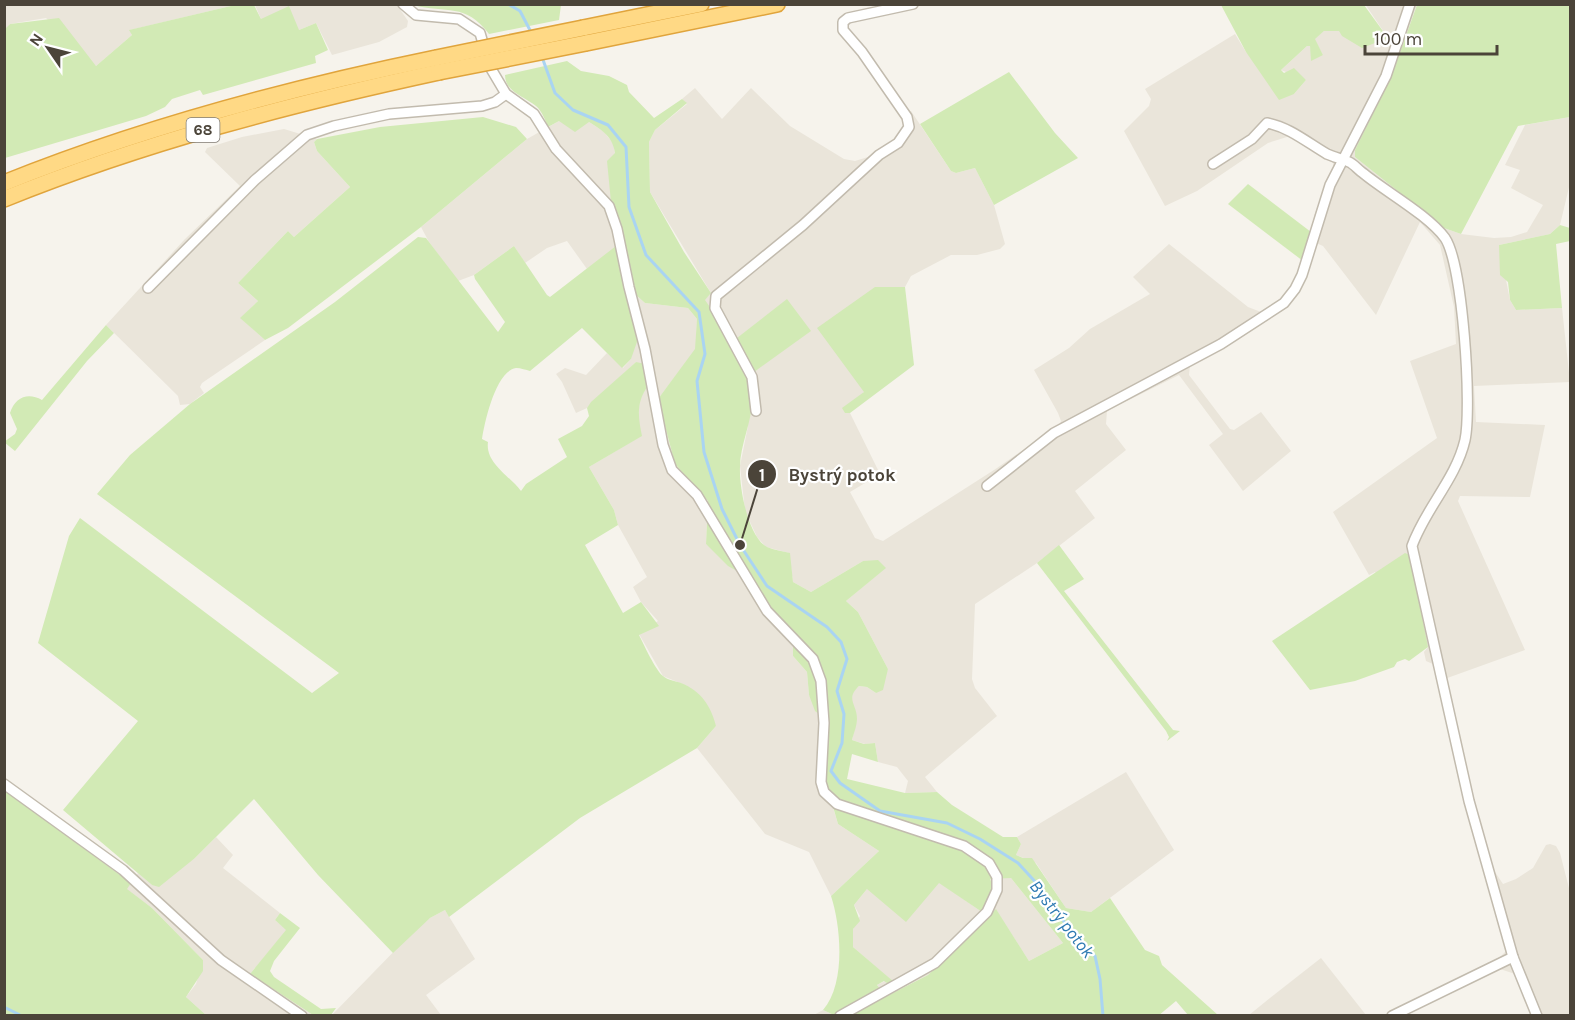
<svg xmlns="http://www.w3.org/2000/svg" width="1575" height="1020" font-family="Karla,sans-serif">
<rect width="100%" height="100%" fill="#f6f3ec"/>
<g fill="#eae5da">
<path d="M300,4L397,5L408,21L407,27L379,42L332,55L316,23L299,30L261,19L255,5Z"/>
<path d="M1365,4L1417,5L1391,77L1355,150V157L1444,228L1461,234L1494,238L1511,237L1527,232L1543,205L1511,188L1520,170L1505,165L1525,125L1570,117V183L1560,225L1550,234L1499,245L1510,300L1516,310L1562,308L1570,382L1474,386L1476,422L1545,425L1530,497L1460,496L1458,501L1525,650L1439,681L1435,665L1426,661L1424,652L1428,647L1375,572L1369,575L1333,512L1437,438L1410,361L1456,344L1454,307L1440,245L1420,222L1376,315L1323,246L1316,243L1311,232L1315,213L1333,170V163L1328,159L1290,136L1268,143L1197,191L1165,206L1124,131L1149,106L1151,99L1145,89L1235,34L1246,52L1294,94L1306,80L1281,70L1307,46H1310L1312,54L1323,55L1314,39L1324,31L1334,29L1388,38Z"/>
<path d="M5,5H235L130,30L132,35L96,66L46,18L10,24L5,30Z"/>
<path d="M695,88L722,119L751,88L790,126L844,159L855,161L868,157L894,141L904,126L902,116L911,111L951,171L956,173L975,168L994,205L1005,244L1000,249L977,255H951L911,276L905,287H875L864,392L845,413H850L880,474L850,492L875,538L883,541L994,470L1059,425L1061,421L1058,413L1034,370L1069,348L1090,329L1150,294L1133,277L1169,244L1248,307L1261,312L1268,309L1273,316L1190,365L1189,375L1230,429L1234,430L1261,412L1291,451L1243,491L1209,445L1223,434L1179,375L1107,411L1106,424L1126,450L1075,491L1095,518L1037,563L975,604L972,679L975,688L997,716L925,777L937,792L905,793L908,781L897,767L878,762L875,743L865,744L852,740L857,719L850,701L852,692L859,686L867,687L876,693L888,669L858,612L846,601L885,568L863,561L811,592L793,582L789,553L766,547L757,537L745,511L740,466L748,426L727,333L704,300L711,293L650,192L649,142L655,130L687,104L682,99Z"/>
<path d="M559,121L589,122L603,131L614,144L623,242L587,269L567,241L547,248L525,263L514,246L474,275L458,281L429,242L421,227L527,139Z"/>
<path d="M284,129L317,139L314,142L317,151L350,187L294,237L288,231L238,283L258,301L241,318L265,340L202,383L200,387L204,393L190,404L180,405L178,396L106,325L185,239L240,186L205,152L207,148L242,137Z"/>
<path d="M636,295L645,303L688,308L697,319L696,349L658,399L675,464L708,501L706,544L750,578L793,632V656L807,672L809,695L828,721L829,794L838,824L879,851L831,896L809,852L765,834L697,748L716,726L687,686L663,676L639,634L658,621L641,602L633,587L647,577L618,525L614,510L589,467L641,436L638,417L640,397L646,389L636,362L587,408L576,413L562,382L556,374L565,368L586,375L607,353L623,368L631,359Z"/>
<path d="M1126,772L1174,850L1091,912L1066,908L1036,863L1016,855L1021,844L1017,837Z"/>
<path d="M216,837L233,855L223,868L280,913L275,920L287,930L250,974L313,1015H206L186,997L196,984L203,960L152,908L126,889L138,873L152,885L195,858Z"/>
<path d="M1550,844L1556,846L1560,853L1570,892V1015H1532L1515,974L1491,966L1505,952V943L1486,875L1495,872L1503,884L1516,879L1533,868L1546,845Z"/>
<path d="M990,878H1011L1063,943L1029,961L996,910L928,975L850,1015L812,1016L823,1010L834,1015L880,989L877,985L885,981L893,982L853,947V929L860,916L854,905L867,889L939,882L982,912Z"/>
<path d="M445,910L475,959L426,995L441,1015L331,1016L410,935L430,918Z"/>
<path d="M1321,958L1366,1015H1249L1270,998Z"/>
</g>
<g fill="#d2eab5">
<path d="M235,5H254L261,19L289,6L299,30L316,23L328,50L315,56L316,63L203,95L200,90L172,99L165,107L146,116L5,158L4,30L10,24L59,18L96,66L132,35L129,30Z"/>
<path d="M413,5H561L559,20L489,34C465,2 447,14 413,5Z"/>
<path d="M1221,5H1364L1388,38L1362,48L1342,36L1339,31H1324L1315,39L1323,55L1311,61L1310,46H1307L1281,70L1284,73L1294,68L1306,80L1294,94L1279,100L1246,52Z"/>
<path d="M1417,5H1570V117L1518,126L1461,234L1444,228L1355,157V150L1391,77Z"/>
<path d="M567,61L581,71L609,76L627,85L629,92L654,118L682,99L687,103L655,130L649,142L650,192L684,252L711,293L705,300C722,325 748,363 752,394C754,419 740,443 740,467C739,487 748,537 767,547C774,550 783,551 790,553L793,582L811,592L863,561L878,560L886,568L846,601L858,612L888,669L883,690L876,693L867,687L859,686C845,699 857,704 857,719C857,725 854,733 852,740L864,744L875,743L878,762L852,754L847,779L905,793L937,792L952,805L1003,837H1017L1021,844L1016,855L1023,858H1032L1066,908L1091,912L1110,898L1145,950L1159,956L1162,965L1218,1015H1188L1176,1001L1158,1016L850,1015L928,975L996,909L1029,961L1063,943L1011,878L990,879L994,890L982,912L939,883L906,922L867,889L854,905L860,921L853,929V947L894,982L890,985L884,981L877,985L881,990L834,1015L823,1010C846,984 841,926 831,896L879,851L838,824L825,779L828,721L815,711L809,695L807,672L793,656V632L769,610L750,578L728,566L706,544L708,501L675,464L658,399L695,349L697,319L688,308L645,303L636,295L611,202L607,161L615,153C613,137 602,130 589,122L575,132L559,121L548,127C545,120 542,111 536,106C525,97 505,92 505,75Z"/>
<path d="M1009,72L1055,133L1078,158L994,205L975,168L956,173L951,171L920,124Z"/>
<path d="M483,117L516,127L527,139L421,227L288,328L265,340L240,318L258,301L238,283L288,231L294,237L350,187L317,151L314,142L317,139L380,127Z"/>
<path d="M1248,184L1311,232L1303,261L1228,204Z"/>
<path d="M1560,225L1570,228V241L1556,244L1562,308L1516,310L1510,300L1508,282L1500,275L1499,245L1550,234Z"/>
<path d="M418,237L426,238L498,332L505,322L475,279L474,275L514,246L547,295L550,297L616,246L638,339L631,359L622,368L582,328L530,371C526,370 521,368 516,368C496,371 485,420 482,439L488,442C485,463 510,476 521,491L526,484L567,457L558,439L582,426L589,416L587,408L591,402L636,362L645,364L648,386C636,402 638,417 642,436L589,467L614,510L618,525L585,545L623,613L641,602L659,626L639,635C643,643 656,671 663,676C667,680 676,681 681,683C701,691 711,706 716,726L697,748L580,818L449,917L445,910L430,918L393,953L318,875L254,799L195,858L159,887L152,885L63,810L138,721L38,643L69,536L80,518L312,693L339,673L97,494L130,455L190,404L335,302Z"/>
<path d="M875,287H905L914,365L850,413H845L842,408L864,392L817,328Z"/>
<path d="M787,299L811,331L754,372L737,338Z"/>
<path d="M106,325L114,333L87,361L15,451L4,442L15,434L17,429L10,413C15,397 28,392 42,400Z"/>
<path d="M1059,545L1084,579L1064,591L1173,730L1180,731L1167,741L1169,737L1166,731L1037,563Z"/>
<path d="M1405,553L1410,555L1428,647L1409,661L1405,659L1397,662L1394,667L1355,681L1310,690L1272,641Z"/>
<path d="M4,790L131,883L127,889L152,908L203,960V971L186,997L206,1015H5Z"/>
<path d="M280,913L300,928L274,961L270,971L274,977L321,1009L336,1008L331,1015H313L250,974L286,930L275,920Z"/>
</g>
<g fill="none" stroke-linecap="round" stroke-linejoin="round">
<g stroke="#a9d4f2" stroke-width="3">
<path d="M508,4L520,11L532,34"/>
<path d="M542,57L555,93L573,110L608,125L626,147L629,207L646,255L699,312L705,354L697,381L704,452L722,509L740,545L767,586L827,627L841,642L847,659L837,691L844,714L842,743L831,771L840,783L880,811L947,823L980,839L1018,863L1040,887L1076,939L1095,956L1100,979L1103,1016"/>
<path d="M4,1007L22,1016"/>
</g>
<g stroke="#c2bbae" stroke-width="12">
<g id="minor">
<path d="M403,4L416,15L459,19L480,33L490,67L506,94L534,114L556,149L609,206L617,229L629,287L645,349L663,445L672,470L697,495L767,611L813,659L821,681L824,723L821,782L824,792L837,804L964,846L989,863L997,877V890L987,912L935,963L840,1016"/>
<path d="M1213,164L1252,139L1267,123C1289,127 1308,143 1327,154C1334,157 1342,159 1349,162C1354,164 1358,170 1363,173C1386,192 1428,215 1445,238C1463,265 1472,407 1465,440C1456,479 1425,509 1412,546L1469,801L1513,957L1537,1016"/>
<path d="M148,288L255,180L307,135L334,126L389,114L482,106L495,102L506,94"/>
<path d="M756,411L752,377L715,308L716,296L803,225L879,155L898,143L909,127L907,117L862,52L843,30V22L848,18L913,4"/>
<path d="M987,486L1054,433L1221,344L1284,303L1295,289L1302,275L1330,185L1386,76L1410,4"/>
<path d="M4,784L123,870L221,960L302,1016"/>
<path d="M1392,1016L1513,957"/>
</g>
</g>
<g stroke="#e0a43c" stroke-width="18">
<g id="trunk">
<path d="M583,28L701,4"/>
<path d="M586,43L777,4"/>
<path d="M4,183C143,127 290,88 436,58"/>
<path d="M4,199C145,142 291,104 439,72"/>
</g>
</g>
<use href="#minor" stroke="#fff" stroke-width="9"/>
<use href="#trunk" stroke="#ffd985" stroke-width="15"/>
<g stroke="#e0a43c" stroke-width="18" stroke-linecap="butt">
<g id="trunk-bridge">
<path d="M436,58L583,28"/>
<path d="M439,72L586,43"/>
</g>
</g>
<use href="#trunk-bridge" stroke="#ffd985" stroke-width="15"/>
</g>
<g text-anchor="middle" stroke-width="4.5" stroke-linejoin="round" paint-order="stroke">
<rect fill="#fff" stroke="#817c74" stroke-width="1.5" x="186.5" y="118" width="33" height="24" rx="4.5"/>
<g font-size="15" font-weight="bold" fill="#4b4439">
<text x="203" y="135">68</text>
</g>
<g font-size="18" font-style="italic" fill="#2e7ab2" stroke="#fff">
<text transform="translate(1062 919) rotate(52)" y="6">Bystrý potok</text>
</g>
</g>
<path fill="none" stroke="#4b4439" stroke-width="2" d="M740 545L762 474"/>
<g fill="#4b4439" stroke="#fff" stroke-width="2">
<circle cx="740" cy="545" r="6"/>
<circle cx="762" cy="474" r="15"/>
</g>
<g font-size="18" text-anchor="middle" font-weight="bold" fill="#fff">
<text x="762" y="481">1</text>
</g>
<g font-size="18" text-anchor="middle" font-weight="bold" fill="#4b4439" stroke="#fff" stroke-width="4.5" stroke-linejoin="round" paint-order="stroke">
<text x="842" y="481">Bystrý potok</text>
</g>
<rect width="1575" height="1020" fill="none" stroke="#4b4439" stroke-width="12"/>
<g transform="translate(48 48) rotate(305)" stroke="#ffffff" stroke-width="4.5" paint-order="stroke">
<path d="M0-4.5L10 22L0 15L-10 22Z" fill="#4b4439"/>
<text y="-9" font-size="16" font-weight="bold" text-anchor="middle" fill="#4b4439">N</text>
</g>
<path d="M1365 45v9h132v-9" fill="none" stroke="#4b4439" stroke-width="3"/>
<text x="1374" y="45" font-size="18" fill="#4b4439" stroke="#ffffff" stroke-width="4.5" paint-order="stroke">100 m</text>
</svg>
